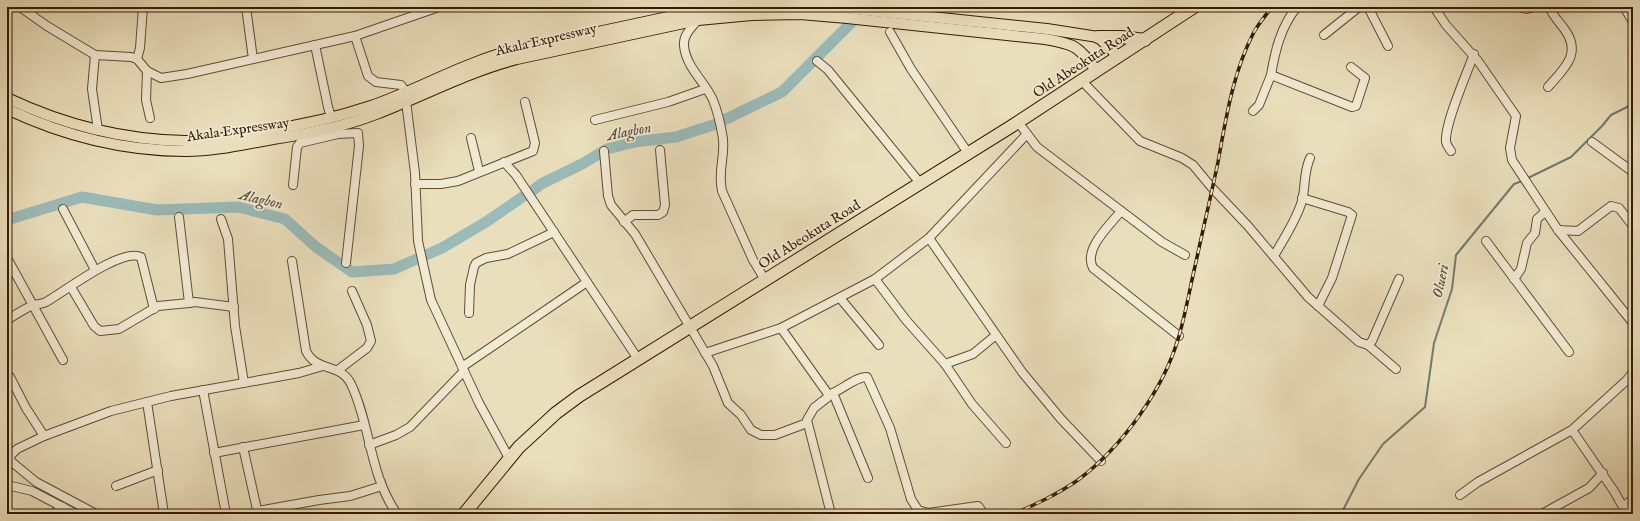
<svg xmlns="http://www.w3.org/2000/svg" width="1640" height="521" font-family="'IM FELL English',serif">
<rect width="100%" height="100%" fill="#eadfbc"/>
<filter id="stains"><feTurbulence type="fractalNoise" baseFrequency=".005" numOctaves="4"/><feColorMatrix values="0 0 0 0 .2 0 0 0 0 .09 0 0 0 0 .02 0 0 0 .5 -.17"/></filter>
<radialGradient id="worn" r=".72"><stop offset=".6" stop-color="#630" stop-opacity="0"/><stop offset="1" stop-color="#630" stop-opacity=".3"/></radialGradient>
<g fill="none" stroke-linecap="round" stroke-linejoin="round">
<g stroke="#727b70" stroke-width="2">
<path d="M1526,179L1571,157L1602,126L1611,115L1633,104"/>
<path d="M1341,514L1359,479L1383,444L1425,407L1434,343L1452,289L1456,255L1514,184L1522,181"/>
</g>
<g stroke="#9abbb9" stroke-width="11">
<path d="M722,121L782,92L861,13"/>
<path d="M532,191L541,184L582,164L607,149L635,142L676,137L716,124"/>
<path d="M7,220L82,197L157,210L238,207L285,219L316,247L352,272L394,269L442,248L486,222L524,196"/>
</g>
<g stroke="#624c30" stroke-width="10">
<g id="minor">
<path d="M20,7L47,26L95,55L131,57L137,59L147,71L161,78L187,74L355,36L439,7"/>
<path d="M246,7L253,59"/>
<path d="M671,7L675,15"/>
<path d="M1297,7C1281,26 1275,51 1271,75L1352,107L1356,106L1365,78L1351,67"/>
<path d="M1368,7L1388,46"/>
<path d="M1434,7L1446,25L1478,61L1516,116L1510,148L1512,160L1558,230L1633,323"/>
<path d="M1519,7L1527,9L1534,7"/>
<path d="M1624,7L1633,22"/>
<path d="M698,20C691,28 683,35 684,46C686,67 705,82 713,100C717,110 720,122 722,133C727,153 717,169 722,191L753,260L765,280"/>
<path d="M890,32L911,69L968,153"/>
<path d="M1324,35L1359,7"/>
<path d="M355,36L368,76L376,82L401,85L405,91"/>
<path d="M315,45L328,107L331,117"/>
<path d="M95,55L92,89L98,130"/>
<path d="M137,59L140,48L143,7"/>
<path d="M817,61L828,70L920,183"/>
<path d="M147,71L146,100L150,118"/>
<path d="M1081,80L1140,141L1182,158L1193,165L1213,189L1248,226L1308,297L1359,342L1368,345L1372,341L1399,279"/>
<path d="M1548,87C1564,69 1582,54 1565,30C1560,23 1553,16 1549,7"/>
<path d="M406,101L415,173L418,241L431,300L479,403L509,458"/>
<path d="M1253,111L1259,105L1271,75"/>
<path d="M595,120L668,102L705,89"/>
<path d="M1018,122L1037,147L1162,242L1185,255"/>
<path d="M471,138L479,171"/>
<path d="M1592,142L1633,172"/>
<path d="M604,151L608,196L611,205L635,234L713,366L728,403L741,415L751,430L761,435H775L807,423"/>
<path d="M1451,151C1449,148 1447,146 1446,142C1444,125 1467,73 1474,54"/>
<path d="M504,162L516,175L638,359"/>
<path d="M415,184H441L458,181L533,151L535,143L525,102"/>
<path d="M293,185L297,147L300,143L338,134L358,133L359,146L346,263"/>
<path d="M1302,198L1348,212L1352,215L1332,278L1318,306"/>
<path d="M63,209L95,270"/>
<path d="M1121,211C1110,225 1083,249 1093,268L1179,336"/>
<path d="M179,217L189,303L195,302L234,307"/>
<path d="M221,219L228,239L235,326L244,383"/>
<path d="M624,222L633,215H658L663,212L665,205L660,150"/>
<path d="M1558,230L1578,231L1611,206L1619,208L1633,226"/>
<path d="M929,238L1022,372L1061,419L1101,461"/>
<path d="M1486,241L1569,352"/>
<path d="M1274,256C1284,238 1296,221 1302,201C1306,185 1303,174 1310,158"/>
<path d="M7,258L63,360"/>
<path d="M292,261L306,351C317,373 340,362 351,384C371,426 369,474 397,514"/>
<path d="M875,279L906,320L945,364L972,404L1006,443"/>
<path d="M1514,279L1521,269L1527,243L1535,233L1537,219L1545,212"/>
<path d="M71,287L94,326L100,331L119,329L158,306L189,303"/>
<path d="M840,298L879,345"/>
<path d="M469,313L470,285L474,267L476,263L486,258L508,254L554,232"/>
<path d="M7,320C15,315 25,308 34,305C38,304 42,304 46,302C64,292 122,247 141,257L154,309"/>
<path d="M781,328L828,394V397L814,408L807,420L830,510"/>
<path d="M1368,345L1396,369"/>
<path d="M705,353L781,328L875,279L929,238L1027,134"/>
<path d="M945,364L973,354L996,335"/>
<path d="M462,367L587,282"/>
<path d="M338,370L367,348L371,341L367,325L352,291"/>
<path d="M7,375L10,377L26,408L44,436"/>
<path d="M203,390L226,514"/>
<path d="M833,393L868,478"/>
<path d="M828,395C841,391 856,376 867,377L890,428L911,499L918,510L928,513L978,506L984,514"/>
<path d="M147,402L164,514"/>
<path d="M1572,430L1614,491L1627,514"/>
<path d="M369,445L396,435L410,427L464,371"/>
<path d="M243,447L258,514"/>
<path d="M214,453L364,425"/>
<path d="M7,458L36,482L96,514"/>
<path d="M7,467L11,455L17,449L44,436L111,411L171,396L299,373L323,366"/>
<path d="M7,485L32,491L76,514"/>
<path d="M116,486L158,470"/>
<path d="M1460,495L1478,482L1572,430L1627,380L1633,372"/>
<path d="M1624,506L1633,499"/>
<path d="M258,511L319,500L350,496L382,486"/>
<path d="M53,514L63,507"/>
<path d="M1542,514L1589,488L1603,473"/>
</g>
</g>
<g stroke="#351b02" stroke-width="12">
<g id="major">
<path d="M835,7L1047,29L1098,37L1118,56"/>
<path d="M7,98C62,124 123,140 185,141C212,142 241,135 268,130C303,125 338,117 371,106C420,89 463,63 514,50L696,11L735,7"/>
<path d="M7,109C62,135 124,151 186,151C215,151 244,144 273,139C307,134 343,127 376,114C423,96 467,72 517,59L698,20L752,15L800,14L847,18L1045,39C1075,44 1078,46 1096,70"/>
</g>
</g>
<g stroke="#351b02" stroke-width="14">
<g id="highway">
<path d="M1098,37H1121L1145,40"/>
<path d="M464,514L519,447L556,413L579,396L1012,126L1194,7"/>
</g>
</g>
<use href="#minor" stroke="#f1ead3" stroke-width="8"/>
<use href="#major" stroke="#eadfbc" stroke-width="10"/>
<use href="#highway" stroke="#eadfbc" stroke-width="12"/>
<g stroke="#351b02" stroke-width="3.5">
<g id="rail">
<path d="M627,514L669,512L692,514"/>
<path d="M1014,514C1036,504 1058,494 1078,480C1122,447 1164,389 1179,336C1186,312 1190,287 1196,262C1203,229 1211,196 1218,162C1226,118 1233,72 1254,32C1259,23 1266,15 1272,7"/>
</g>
</g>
<use href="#rail" stroke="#f1ead3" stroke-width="2" stroke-dasharray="6" stroke-linecap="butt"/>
</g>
<g text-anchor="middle" stroke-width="3.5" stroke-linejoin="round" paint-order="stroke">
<g font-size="14" fill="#351b02" stroke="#f1ead3">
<text transform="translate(546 39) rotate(-13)" y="5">Akala Expressway</text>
<text transform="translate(1083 62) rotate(-33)" y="5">Old Abeokuta Road</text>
<text transform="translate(238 129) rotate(-8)" y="5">Akala Expressway</text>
<text transform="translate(809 234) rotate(-32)" y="5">Old Abeokuta Road</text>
</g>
<g font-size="15" font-style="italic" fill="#534b39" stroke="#f1ead3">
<text transform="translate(629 131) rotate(-11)" y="5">Alagbon</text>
<text transform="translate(261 199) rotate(13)" y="5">Alagbon</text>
<text transform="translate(1440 281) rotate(-78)" y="5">Olueri</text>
</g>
</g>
<rect width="1640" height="521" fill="none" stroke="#eadfbc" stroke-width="24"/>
<rect x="8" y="8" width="1624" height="505" fill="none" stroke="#351b02" stroke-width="2"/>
<rect x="12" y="12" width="1616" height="497" fill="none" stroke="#351b02"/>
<rect width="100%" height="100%" filter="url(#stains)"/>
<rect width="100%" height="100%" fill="url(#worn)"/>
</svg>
